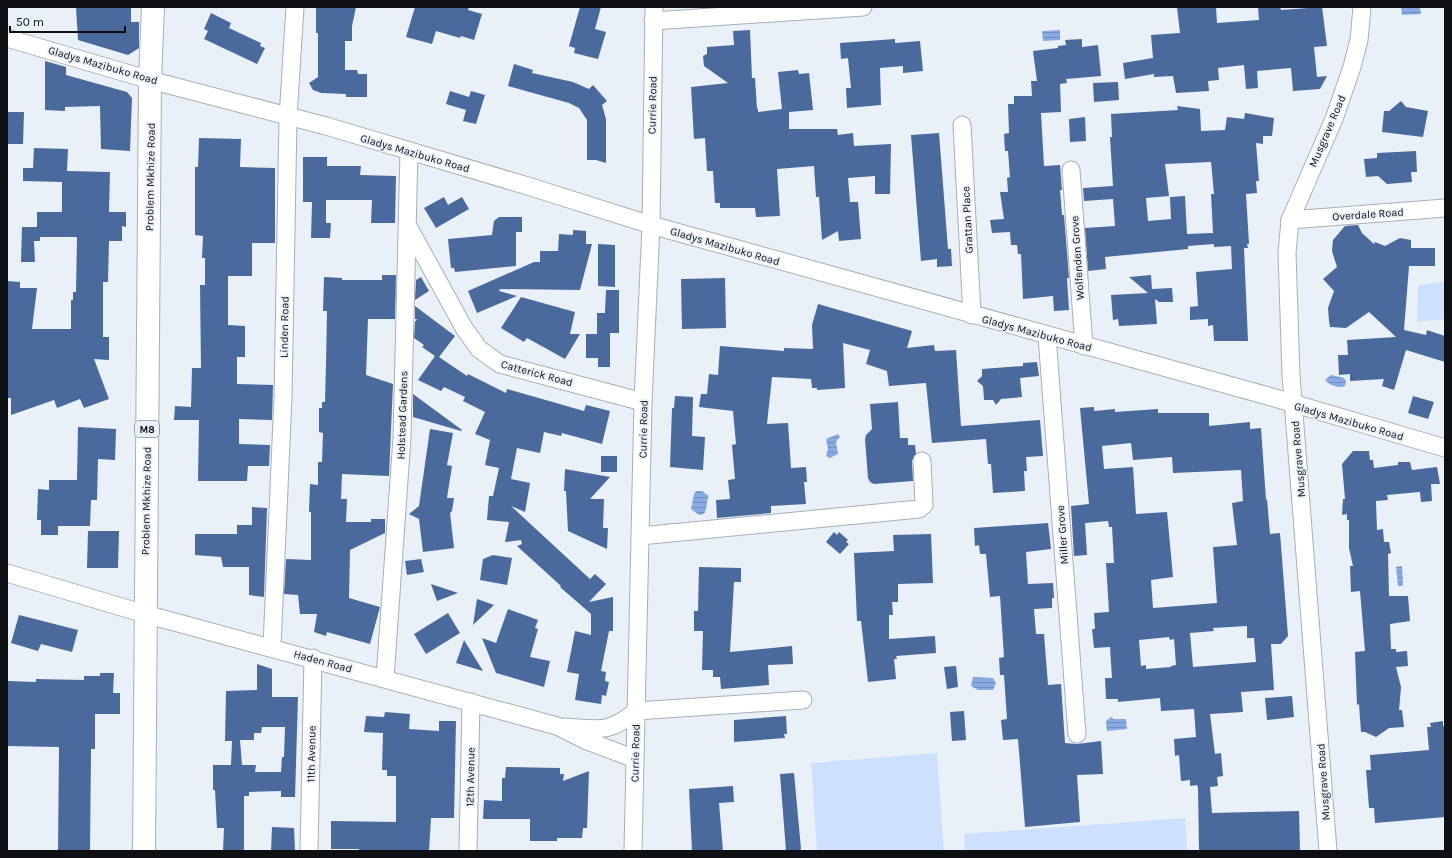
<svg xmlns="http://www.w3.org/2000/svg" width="1452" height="858" font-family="Karla,sans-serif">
<defs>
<pattern id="water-rules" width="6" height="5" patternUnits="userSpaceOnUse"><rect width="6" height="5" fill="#87aae2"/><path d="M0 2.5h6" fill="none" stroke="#7391c1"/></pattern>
</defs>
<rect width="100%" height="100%" fill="#eaf0f8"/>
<g fill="#cde1ff">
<path d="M1445,282V319L1417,322L1418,285Z"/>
<path d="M937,753L944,851H817L811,763Z"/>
<path d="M1185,818L1187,851H965L964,834Z"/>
</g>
<g fill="url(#water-rules)">
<path d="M1401,7H1420L1421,14L1402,15Z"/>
<path d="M1060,30V40L1043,41L1042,31Z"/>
<path d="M1331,375L1344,378L1346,381L1345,386C1339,389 1329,385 1325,380Z"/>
<path d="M838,434L840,437L836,442L838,454L830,458L826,456L828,449L826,439Z"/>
<path d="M696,491H702L709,496C706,500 708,507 704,514L699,515L691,509L694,494Z"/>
<path d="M1402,566L1403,586H1398L1396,567Z"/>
<path d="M973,677L993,678L996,683L993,690H978L971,686Z"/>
<path d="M1111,717L1114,719H1126L1127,729L1107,731L1106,721Z"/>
</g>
<g fill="#4a6a9e" fill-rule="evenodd">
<path d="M76,7H131V22H139V48L128,55L78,40Z"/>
<path d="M316,7H356L352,26V41H345V70H357L358,74H367V97H346V94L321,93L313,90L309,83L318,77V33H316Z"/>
<path d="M415,7H469L468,10L482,14L474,40L461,36L460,38L436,31L432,44L406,37Z"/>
<path d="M580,7H601L595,29L606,32L598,59L574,53L575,48L569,46Z"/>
<path d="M1177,7H1216L1217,23L1259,20L1258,7H1280L1281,10L1322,7L1327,46L1314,47L1317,77L1327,76L1320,89L1293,91L1291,68L1257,71L1258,88L1246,89L1244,65L1218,68L1219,80L1208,81L1209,91L1176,93L1173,76L1154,77V74L1125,79L1123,63L1153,58L1151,35L1180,33Z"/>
<path d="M211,13L231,23L229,28L261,43L260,46L265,48L257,64L204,39L208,31L204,29Z"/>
<path d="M750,30L752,78H755L757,109L758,108V112L782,109L778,72L798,70L799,74L809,73L813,110L789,112V129H837L838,135L853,133L854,146L891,144L890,194H875V176L848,178L850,202H858L861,239L839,241L838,231L822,240L819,197H816L814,166L777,169L780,216L756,217L755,208H720V203H715L713,171H707L705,138L694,139L691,87L728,83L704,66L703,56L707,54V47L734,45L733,31Z"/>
<path d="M895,39V43L920,41L923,71L903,73V66L880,68L881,105L847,108L846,88H851L848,58L841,59L840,43Z"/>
<path d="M1082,39V47L1098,45L1101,76L1066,79L1067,83L1060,84L1061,112L1041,113L1044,166L1060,165L1062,190H1060L1062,215H1064L1069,278H1067L1069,310L1054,311L1053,296L1023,299L1021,254H1018L1017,245H1011L1010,232L992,233L990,220L1004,219L1000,192H1008L1007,178L1010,177L1008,151H1005L1004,134L1009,133L1008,104H1014V96H1032L1031,81H1037L1033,51L1058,48V46L1066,45L1065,40Z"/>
<path d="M45,61L66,67V75L127,92L132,98L130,151L101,149L100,106L65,107V111L45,110Z"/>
<path d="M514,64L533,70L532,73L573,82L589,89L593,85L607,101L602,105L606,119V163L596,160H587V120L579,108L569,103L508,86Z"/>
<path d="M1118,82L1119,100L1094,102L1093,83Z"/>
<path d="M450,91L469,97L471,91L485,95L476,124L463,121L466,110L446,104Z"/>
<path d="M1401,101L1406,107L1428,111L1423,137L1382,132L1384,111H1389Z"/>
<path d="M1177,106L1200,109L1201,131L1225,130L1227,117L1244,119L1245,113L1274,118L1272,136H1263V144L1256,143L1259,181H1256L1257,193L1246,194L1249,244H1247L1248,248H1244L1248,341H1214L1213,325L1208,326V319L1190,320V307L1198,306L1196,272L1232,269L1231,246L1214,247V244L1188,246V249L1105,257L1106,269L1088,271L1085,228L1115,226L1113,199L1084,201L1083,188L1113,186L1110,137H1112L1111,114L1178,110ZM1211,162L1214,194H1211L1213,233L1187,234L1185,196L1170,197L1171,219L1148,221L1146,198L1169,196L1165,164Z"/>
<path d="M7,112H24L23,144H7Z"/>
<path d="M1085,117L1086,141L1070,142L1069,119Z"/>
<path d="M939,133L948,249H951L952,266L937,267V259L921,261L911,135Z"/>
<path d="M199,138L241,139L240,167L275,168V243H252V276H228V325L245,326V357H237V384L273,385L272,420L239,419V444L270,445L269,466H248L247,481H198L199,420H174L175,406L191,407L192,368H201L200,285H205V258H202L203,236L195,235V167H198Z"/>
<path d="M34,148L68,149L67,171L110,172L109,212H126V227L122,226V241H109L108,282H103V337H109V360L94,359L109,399L84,408L80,399L57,408L54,400L11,415V398H7V281L20,282V288H37L32,329H71V300H73V292H76L77,237H40V241H34L35,262H21L22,227H37V212H62V182L23,181V168H33Z"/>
<path d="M1416,151L1417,172H1411L1412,182L1387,184L1378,176L1366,177L1364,159L1377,158V153Z"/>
<path d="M303,157H327V166H361L360,175L396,176L395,223H371L372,200H326V223H331L330,238H311L312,202H303Z"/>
<path d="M444,197L448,205L462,197L469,209L436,228L424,208Z"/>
<path d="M499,217H522V232H516V266L455,272L454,268H451L448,239L492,235L494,221Z"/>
<path d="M1358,225L1362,233L1374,244L1375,242L1385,246L1400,238L1411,240V248H1435V266H1409L1404,330L1426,335L1427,330L1445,336V362L1406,350L1394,390L1382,386L1384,379L1350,381V374L1339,375L1338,355H1348L1347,340L1396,337L1369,312L1346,328L1330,327L1329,321L1328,308L1334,291L1323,279L1337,267L1332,251L1333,240L1345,226Z"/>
<path d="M573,230L586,231V244H592L580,290L500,289L499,291L517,296L477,313L468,291L534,262H540V251H558L559,234L573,235Z"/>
<path d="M598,244L615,245V287L598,286Z"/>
<path d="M382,275H396L395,319H368L366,375L393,384L389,476L342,474L341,499H347L346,522H371V519H385V533L350,550L349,598L380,607L370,644L327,632L326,636L314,632L317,614H300L298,595L284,594L286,559L311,560V512H309L310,484L318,485V462H322L323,433L319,432V408H322V402H325L326,364L327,311H323L324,277L342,278V280H382Z"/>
<path d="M1151,275L1152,289L1172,288L1173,302H1159L1155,299L1157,324L1119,326L1118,319L1113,320L1111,295L1148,293L1129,277Z"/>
<path d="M421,277L429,291L415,300L416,280Z"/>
<path d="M725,278L726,328L682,329L681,279Z"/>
<path d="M606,290H619V333H610V367H598V358H586V334H597V313H605Z"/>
<path d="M521,297L575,312L570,334H580L565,359L527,338L524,342L501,328Z"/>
<path d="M818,304L912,331L907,348L934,345L935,351L956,350L961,426L1040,420L1043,456L1026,457L1027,471H1024L1025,491L993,493L991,464H988L986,439L932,443L926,383L889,386L887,371L866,364L870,350L843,343L845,388L817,390V388H812L811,379L772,377L767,424L788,423L791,468L806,467L807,482H804L806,504L771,506V513L717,518L716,500L730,499L728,480L735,479L732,445L736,444L733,411L699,407L701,394H707L709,374L718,375L720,346L784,351V348L813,349L812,325Z"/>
<path d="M415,306L455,336L439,357L467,376L468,374L506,393L507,389L584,411L586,405L610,411L602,444L562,433L561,436L544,432L540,453L517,448L511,479L530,483L525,512L511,506L590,579L595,574L606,584L589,602L613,597V631H609L601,671L606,672L605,681L609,682L606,696L602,695L601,704L575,700L579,674L567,672L575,631L591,635V614L560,587L561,586L517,546L522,544L521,540L505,542L509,522L487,520L489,496H493L499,468L485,465L490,440L475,434L485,412L463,401L465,397L444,387L441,391L418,380L435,356L422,347L424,345L414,338L415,322L417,319H415Z"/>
<path d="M1037,362L1039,376L1020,378L1022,397L1001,399L996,405L993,400H984L983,386L977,381L982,376V369L1023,366V363Z"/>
<path d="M413,394L462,430L461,431L413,417Z"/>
<path d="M675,396L693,397L692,436L705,437L703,470L670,467L672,408H674Z"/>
<path d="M1413,396L1434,402L1428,419L1408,413Z"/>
<path d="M898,402L900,438H908V445H915L916,454L912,461L913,481L874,484L870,482L868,478L865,439L866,435L872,429L870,404Z"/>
<path d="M1094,407V411L1115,409V412L1158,409V413H1209V426L1250,422V429L1261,428L1266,500L1267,499L1270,534L1280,533L1288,636L1281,644H1271L1274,690L1241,692L1243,712L1210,714L1215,754L1221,753L1223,776L1217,777L1218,786L1210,787L1212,813L1299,811L1300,851H1199L1198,788L1197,785L1190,786V780L1181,781L1179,755L1175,756L1174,739L1196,737L1194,709L1161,711L1160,698L1118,702V699H1106L1105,678H1112L1110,647L1094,648L1092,629H1095L1094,613L1109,612L1106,563H1114L1112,527H1109L1108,521L1085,523L1087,555L1074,556L1071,506L1089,504L1080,408ZM1131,443L1133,460L1172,457L1173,473L1241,470L1243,501L1232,503L1237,545L1213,547L1217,603L1153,608L1151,580L1173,577L1167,512L1136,514L1133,467L1104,469L1102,446ZM1247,626V638H1254L1256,662L1193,667L1190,633L1214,631L1213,628ZM1169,637L1170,640L1174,639L1176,665L1171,666V667L1146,669V665L1141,666L1139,640Z"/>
<path d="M78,427L116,429L115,460L98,459L97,500H91L90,526H58V535H41V520H37L38,489L49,490V480H77Z"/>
<path d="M430,429L453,433L447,465L452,466L447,498H454L452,511L450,513L454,548L423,552L419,519L409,514L419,506Z"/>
<path d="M1353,451H1369L1370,460H1373L1374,468L1398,465V462H1410L1412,470L1437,467L1440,484H1431L1432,501L1421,502L1420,492L1387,495L1388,500L1376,501L1377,530L1383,529L1384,542H1389L1391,553L1388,554L1389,596H1408L1410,621L1390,624L1391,649H1396V652L1407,651L1408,666L1396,667L1401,687L1399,710H1402L1404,727L1389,728L1376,737L1365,732H1361L1359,704L1357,705L1355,652L1365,651L1360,591L1351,592L1350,566H1353L1349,548V520H1347V514L1342,515L1343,499H1345L1342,464Z"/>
<rect x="601" y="456" width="16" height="16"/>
<path d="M565,469L610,477L590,499H604L603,528H608L607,549L568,531L566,491H564Z"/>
<path d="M252,507L267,508L264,597L249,595V567H223L221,557L195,555V534H237V525H252Z"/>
<path d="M1048,523L1051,549L1026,552L1028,584L1053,583L1054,598H1052V608L1034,609L1036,634H1044L1048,685L1061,684L1065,743L1077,744L1101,741L1103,774L1077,775L1080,822L1025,827L1018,739L1003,740L1001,720L1007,719L1004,675H1000L999,658L1004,657L1000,596L990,597L986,554H980L979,545L975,546L974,528Z"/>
<path d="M88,531H119L118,568H87Z"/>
<path d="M834,532L837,535L839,532L848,540L846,542L849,544L840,554L826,542Z"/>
<path d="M931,534L933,583L898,584V602H892L893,615H889V639L935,636L936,653L896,656L897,659H894L896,679L868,682L861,621H857L854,553L894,551L893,535Z"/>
<path d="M493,555L512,558L507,585L480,580L483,559Z"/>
<path d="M421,559L424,572L407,575L405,561Z"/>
<path d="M699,567L741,568V582H734L730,652L792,646L793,664L768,665L769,685L721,689L720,677H713V670H702L703,631H694V611H698Z"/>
<path d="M431,584L458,593L437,601Z"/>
<path d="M477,599L494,605L473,625Z"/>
<path d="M508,609L538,620L535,628L538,629L530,657L550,661L544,687L496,673L482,638L496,643Z"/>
<path d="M448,613L460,633L426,654L414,634Z"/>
<path d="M19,615L78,630L72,652L41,644L38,651L11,643Z"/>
<path d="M464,640L483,671L456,663Z"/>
<path d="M257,664L272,669V697H298L295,797H281V791L249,792V796H244V851H223L224,828H217L215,790H213V765H231L232,741H225L226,691L257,690ZM262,727H285L284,757H282L281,772H255L256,765H242L240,740H254V733H261Z"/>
<path d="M956,666L958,687L947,689L944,667Z"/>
<path d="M100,673H114L113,693H120V714H95V749H91L90,851H58L59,747L7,746L8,681L36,682V679L84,680V676H100Z"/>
<path d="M1292,696L1294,717L1267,720L1265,698Z"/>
<path d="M964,711L966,740L952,741L950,712Z"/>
<path d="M385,712L410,714L409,729L439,731V721H456L454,818H431L429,851H359V849H331V821L396,822V776H387V770H382L383,733L364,732L366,716L384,717Z"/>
<path d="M786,716L787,734H784L785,738L734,742V720Z"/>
<path d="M1443,721V726H1445V817L1375,823L1374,808H1369L1366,770H1371L1370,755L1429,750L1427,727H1431L1430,723Z"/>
<path d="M506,767L560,768V774H564L563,781L589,771L587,828H583L582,838H557V841H530V819H483L484,800L502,801V778H505Z"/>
<path d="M794,773L801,849L799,851H786L780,774Z"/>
<path d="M733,786L734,802L719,803L723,851H692L689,789Z"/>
<path d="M272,827L294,828L295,851H271Z"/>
</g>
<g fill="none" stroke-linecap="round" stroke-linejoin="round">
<g stroke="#a9aeb6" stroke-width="19">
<g id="minor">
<path d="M653,21L863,7"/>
<path d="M7,38L150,80L326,126L531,187L651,225L1268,396L1445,448"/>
<path d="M962,125L972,315"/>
<path d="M1071,170L1084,346"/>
<path d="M1290,220L1445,208"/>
<path d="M409,228L464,328L479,349L500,364L643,402"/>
<path d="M1047,336L1077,734"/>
<path d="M640,536L919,509L924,505L922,461"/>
<path d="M7,573L145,614L557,726L585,740L635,759"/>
<path d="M272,647L283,397L288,118L295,7"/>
<path d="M385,678L402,438L409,151"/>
<path d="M565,727C599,729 609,734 636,711L803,700"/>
<path d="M309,851L313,658"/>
<path d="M468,851L471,702"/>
<path d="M633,851L643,402L651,225L654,7"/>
<path d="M1328,851L1291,375L1287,253L1290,220L1334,119L1352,67L1359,40L1362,7"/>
</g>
</g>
<g stroke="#a9aeb6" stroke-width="24">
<path id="major" d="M144,851L150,80L153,7"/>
</g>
<use href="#minor" stroke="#fff" stroke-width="17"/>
<use href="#major" stroke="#fff" stroke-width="22"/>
</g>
<g text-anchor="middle" stroke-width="3.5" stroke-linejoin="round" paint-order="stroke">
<rect fill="#eaf0f8" stroke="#515358" stroke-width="1" x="135" y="421" width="24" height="16" rx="3"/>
<g font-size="10" font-weight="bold" fill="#0f1013">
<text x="147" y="433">M8</text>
</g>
<g font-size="11" fill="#0f1013" stroke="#eaf0f8">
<text transform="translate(103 65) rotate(16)" y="4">Gladys Mazibuko Road</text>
<text transform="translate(652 105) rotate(-89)" y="4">Currie Road</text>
<text transform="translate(1327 131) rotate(-67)" y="4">Musgrave Road</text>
<text transform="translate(415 153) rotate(16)" y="4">Gladys Mazibuko Road</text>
<text transform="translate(150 177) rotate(-89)" y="4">Problem Mkhize Road</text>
<text transform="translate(1368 214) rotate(-4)" y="4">Overdale Road</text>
<text transform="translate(967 220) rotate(-93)" y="4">Grattan Place</text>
<text transform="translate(725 246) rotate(16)" y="4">Gladys Mazibuko Road</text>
<text transform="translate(1077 258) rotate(-94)" y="4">Wolfenden Grove</text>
<text transform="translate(284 327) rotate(-89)" y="4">Linden Road</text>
<text transform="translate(1037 333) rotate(15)" y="4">Gladys Mazibuko Road</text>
<text transform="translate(537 373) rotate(15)" y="4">Catterick Road</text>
<text transform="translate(402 415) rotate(-88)" y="4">Holstead Gardens</text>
<text transform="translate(1349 421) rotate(16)" y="4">Gladys Mazibuko Road</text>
<text transform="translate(643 429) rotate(-89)" y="4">Currie Road</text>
<text transform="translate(1298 459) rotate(-95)" y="4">Musgrave Road</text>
<text transform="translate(146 501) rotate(-89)" y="4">Problem Mkhize Road</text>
<text transform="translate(1062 535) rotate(-94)" y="4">Miller Grove</text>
<text transform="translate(323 661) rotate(15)" y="4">Haden Road</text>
<text transform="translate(635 753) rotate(-89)" y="4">Currie Road</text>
<text transform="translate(311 754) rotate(-89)" y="4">11th Avenue</text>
<text transform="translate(470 777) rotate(-89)" y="4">12th Avenue</text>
<text transform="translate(1323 782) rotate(-94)" y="4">Musgrave Road</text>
</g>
</g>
<rect width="1452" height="858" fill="none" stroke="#0f1013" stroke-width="16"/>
<path d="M10 26v6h115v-6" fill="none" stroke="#0f1013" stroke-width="2"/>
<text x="16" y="26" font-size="12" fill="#0f1013" stroke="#eaf0f8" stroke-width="3" paint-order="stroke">50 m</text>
</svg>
